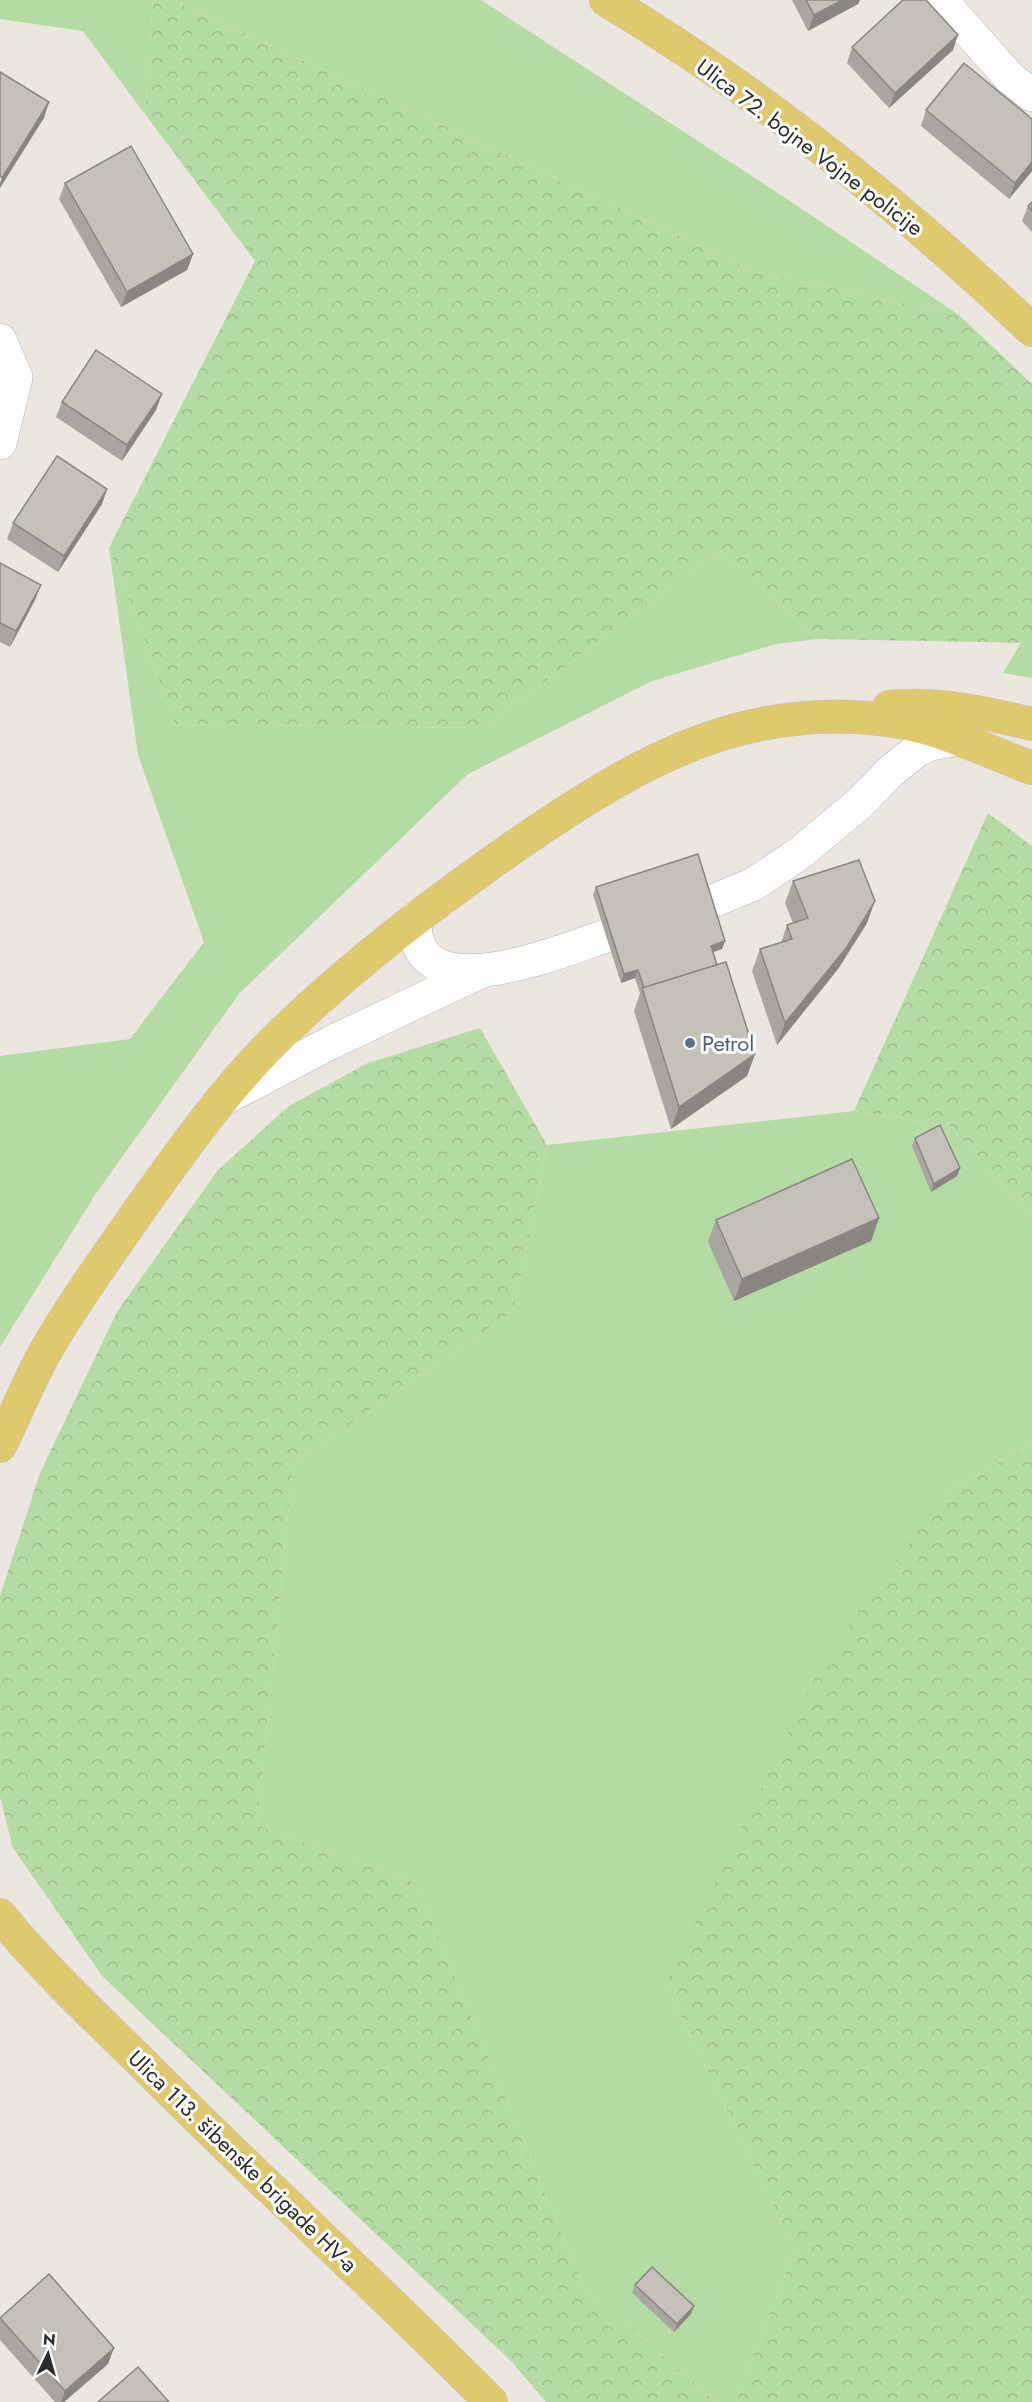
<svg xmlns="http://www.w3.org/2000/svg" width="1032" height="2402" font-family="Jost,sans-serif">
<defs>
<pattern id="forest-crowns" width="20" height="18" patternUnits="userSpaceOnUse" patternTransform="scale(1.5)"><rect width="20" height="18" fill="#b4dba2"/><path d="M2 6a3 3 0 1 1 6 0M12 15a3 3 0 1 1 6 0" fill="none" stroke="#9bbc8c"/></pattern>
</defs>
<rect width="100%" height="100%" fill="#ebe6df"/>
<g fill="#b4dba2">
<path d="M0,0H153L145,114L83,31L0,19Z"/>
<path d="M173,0H481L784,197L959,315L757,272Z"/>
<path d="M109,548L175,724L483,728L720,550L818,639L776,644L652,681L468,774L239,994L97,1192L0,1347V1056L130,1039L204,942L138,755Z"/>
<path d="M1021,643H1032V678L1003,673Z"/>
<path d="M854,1111L950,1126L1032,1219V1444L945,1492L665,1984L795,2250L736,2402H716L584,2287L416,1883L257,1825L293,1464L514,1311L547,1145Z"/>
</g>
<g fill="url(#forest-crowns)">
<path d="M153,0H173L757,272L959,315L1032,384V643L818,639L720,550L483,728L175,724L109,548L255,261L145,114Z"/>
<path d="M988,813L1032,846V1219L950,1126L854,1111Z"/>
<path d="M480,1028L547,1145L514,1311L293,1464L257,1825L416,1883L584,2287L716,2402H546L511,2361L103,1977L13,1848L0,1797V1596L40,1473L117,1312L218,1170L289,1106L368,1063Z"/>
<path d="M1032,1444V2402H736L795,2250L665,1984L820,1667L945,1492Z"/>
</g>
<g fill="none" stroke-linecap="round" stroke-linejoin="round">
<g stroke="#afb1ba" stroke-width="34">
<g id="minor">
<path d="M941,0L1010,78L1032,95"/>
<path d="M0,340L16,377L0,443"/>
<path d="M708,903L754,884L800,853L861,802L890,772L917,750L931,744L956,739"/>
<path d="M416,918C416,924 415,931 416,936C430,1007 566,949 606,936"/>
<path d="M223,1099L330,1043L482,971"/>
</g>
</g>
<g stroke="#c4c4c4" stroke-width="34">
<g id="major">
<path d="M606,0C760,92 902,207 1032,330"/>
<path d="M889,707C938,702 985,713 1032,724"/>
<path d="M0,1446C15,1416 28,1383 44,1354C71,1306 107,1257 138,1212C180,1153 223,1092 274,1041C350,966 436,901 524,840C606,784 693,729 795,719C837,714 882,717 923,727C960,737 996,755 1032,768"/>
<path d="M0,1915C45,1971 98,2019 148,2069C261,2182 379,2289 491,2402"/>
</g>
</g>
<use href="#minor" stroke="#fff" stroke-width="33"/>
<use href="#major" stroke="#e0c86f" stroke-width="33"/>
</g>
<g fill="#a9a5a0">
<path d="M792,0H860L858,4L808,31Z"/>
<path d="M852,47L953,50L889,108L847,63Z"/>
<path d="M926,110L1032,171L1009,199L921,126Z"/>
<path d="M65,183L193,254L187,270L121,307L59,199Z"/>
<path d="M1032,202V232L1022,221L1028,206Z"/>
<path d="M162,394L156,410L122,461L56,417L62,402Z"/>
<path d="M107,489L102,504L58,572L7,539L13,523Z"/>
<path d="M0,563L35,600L10,647L0,642Z"/>
<path d="M793,881L867,923L838,969L777,1045L752,971L760,949L781,943L787,925L793,923L785,903Z"/>
<path d="M596,887L725,941L722,949L713,952L717,965L755,1054L747,1076L671,1129L634,1011L640,993L635,978L621,983L593,895Z"/>
<path d="M915,1138L960,1168L957,1176L931,1192L912,1146Z"/>
<path d="M879,1218L871,1241L734,1301L708,1242L716,1220Z"/>
<path d="M635,2285L691,2314L674,2332L632,2293Z"/>
<path d="M0,2317L108,2364L64,2402H55L0,2340Z"/>
</g>
<g fill="#898682">
<path d="M842,0H860L858,4L808,31L814,15Z"/>
<path d="M958,35L953,50L889,108L895,93Z"/>
<path d="M49,102L44,118L0,188V183L2,178Z"/>
<path d="M1032,162V171L1009,199L1015,183Z"/>
<path d="M193,254L187,270L121,307L127,292Z"/>
<path d="M162,394L156,410L122,461L127,445Z"/>
<path d="M107,489L102,504L58,572L64,556Z"/>
<path d="M41,585L35,600L10,647L16,631Z"/>
<path d="M875,901L867,923L838,969L777,1045L785,1023Z"/>
<path d="M725,941L722,949L708,954L711,946Z"/>
<path d="M638,970L635,978L621,983L624,974Z"/>
<path d="M755,1054L747,1076L671,1129L679,1107Z"/>
<path d="M960,1168L957,1176L931,1192L934,1184Z"/>
<path d="M879,1218L871,1241L734,1301L742,1279Z"/>
<path d="M694,2306L691,2314L674,2332L677,2324Z"/>
<path d="M114,2348L108,2364L64,2402H61L65,2391Z"/>
</g>
<g fill="#c4c0ba" stroke="#898682" stroke-width="1.5">
<path d="M806,0H842L814,15Z"/>
<path d="M903,0H926L958,35L895,93L852,47Z"/>
<path d="M964,63L1032,119V162L1015,183L926,110Z"/>
<path d="M0,72L49,102L2,178L0,176Z"/>
<path d="M131,146L193,254L127,292L65,183Z"/>
<path d="M1032,202V211L1028,206Z"/>
<path d="M96,350L162,394L127,445L62,402Z"/>
<path d="M57,456L107,489L64,556L13,523Z"/>
<path d="M0,563L41,585L16,631L0,623Z"/>
<path d="M698,854L725,941L711,946L717,965L644,988L638,970L624,974L596,887Z"/>
<path d="M859,860L875,901L847,947L785,1023L760,949L792,939L787,925L808,918L793,881Z"/>
<path d="M726,962L755,1054L679,1107L642,988Z"/>
<path d="M940,1125L960,1168L934,1184L915,1138Z"/>
<path d="M852,1159L879,1218L742,1279L716,1220Z"/>
<path d="M652,2267L694,2306L677,2324L635,2285Z"/>
<path d="M49,2274L114,2348L65,2391L0,2318Z"/>
<path d="M138,2367L169,2402H98Z"/>
</g>
<circle fill="#5c6f8a" stroke="#fff" stroke-width="2" cx="690" cy="1043" r="6"/>
<g text-anchor="middle" stroke-width="6" stroke-linejoin="round" paint-order="stroke">
<g font-size="22" fill="#2b2b2b" stroke="#fff">
<text transform="translate(810 147) rotate(37)" y="8">Ulica 72. bojne Vojne policije</text>
<text transform="translate(243 2161) rotate(44)" y="8">Ulica 113. šibenske brigade HV-a</text>
</g>
<g font-size="22" fill="#4e5e75" stroke="#fff" text-anchor="start">
<text x="702" y="1051">Petrol</text>
</g>
</g>
<g transform="translate(48 2354) rotate(5)" stroke="#ffffff" stroke-width="4.5" paint-order="stroke">
<path d="M0-4.5L10 22L0 15L-10 22Z" fill="#2b2b2b"/>
<text y="-9" font-size="16" font-weight="bold" text-anchor="middle" fill="#2b2b2b">N</text>
</g>
</svg>
